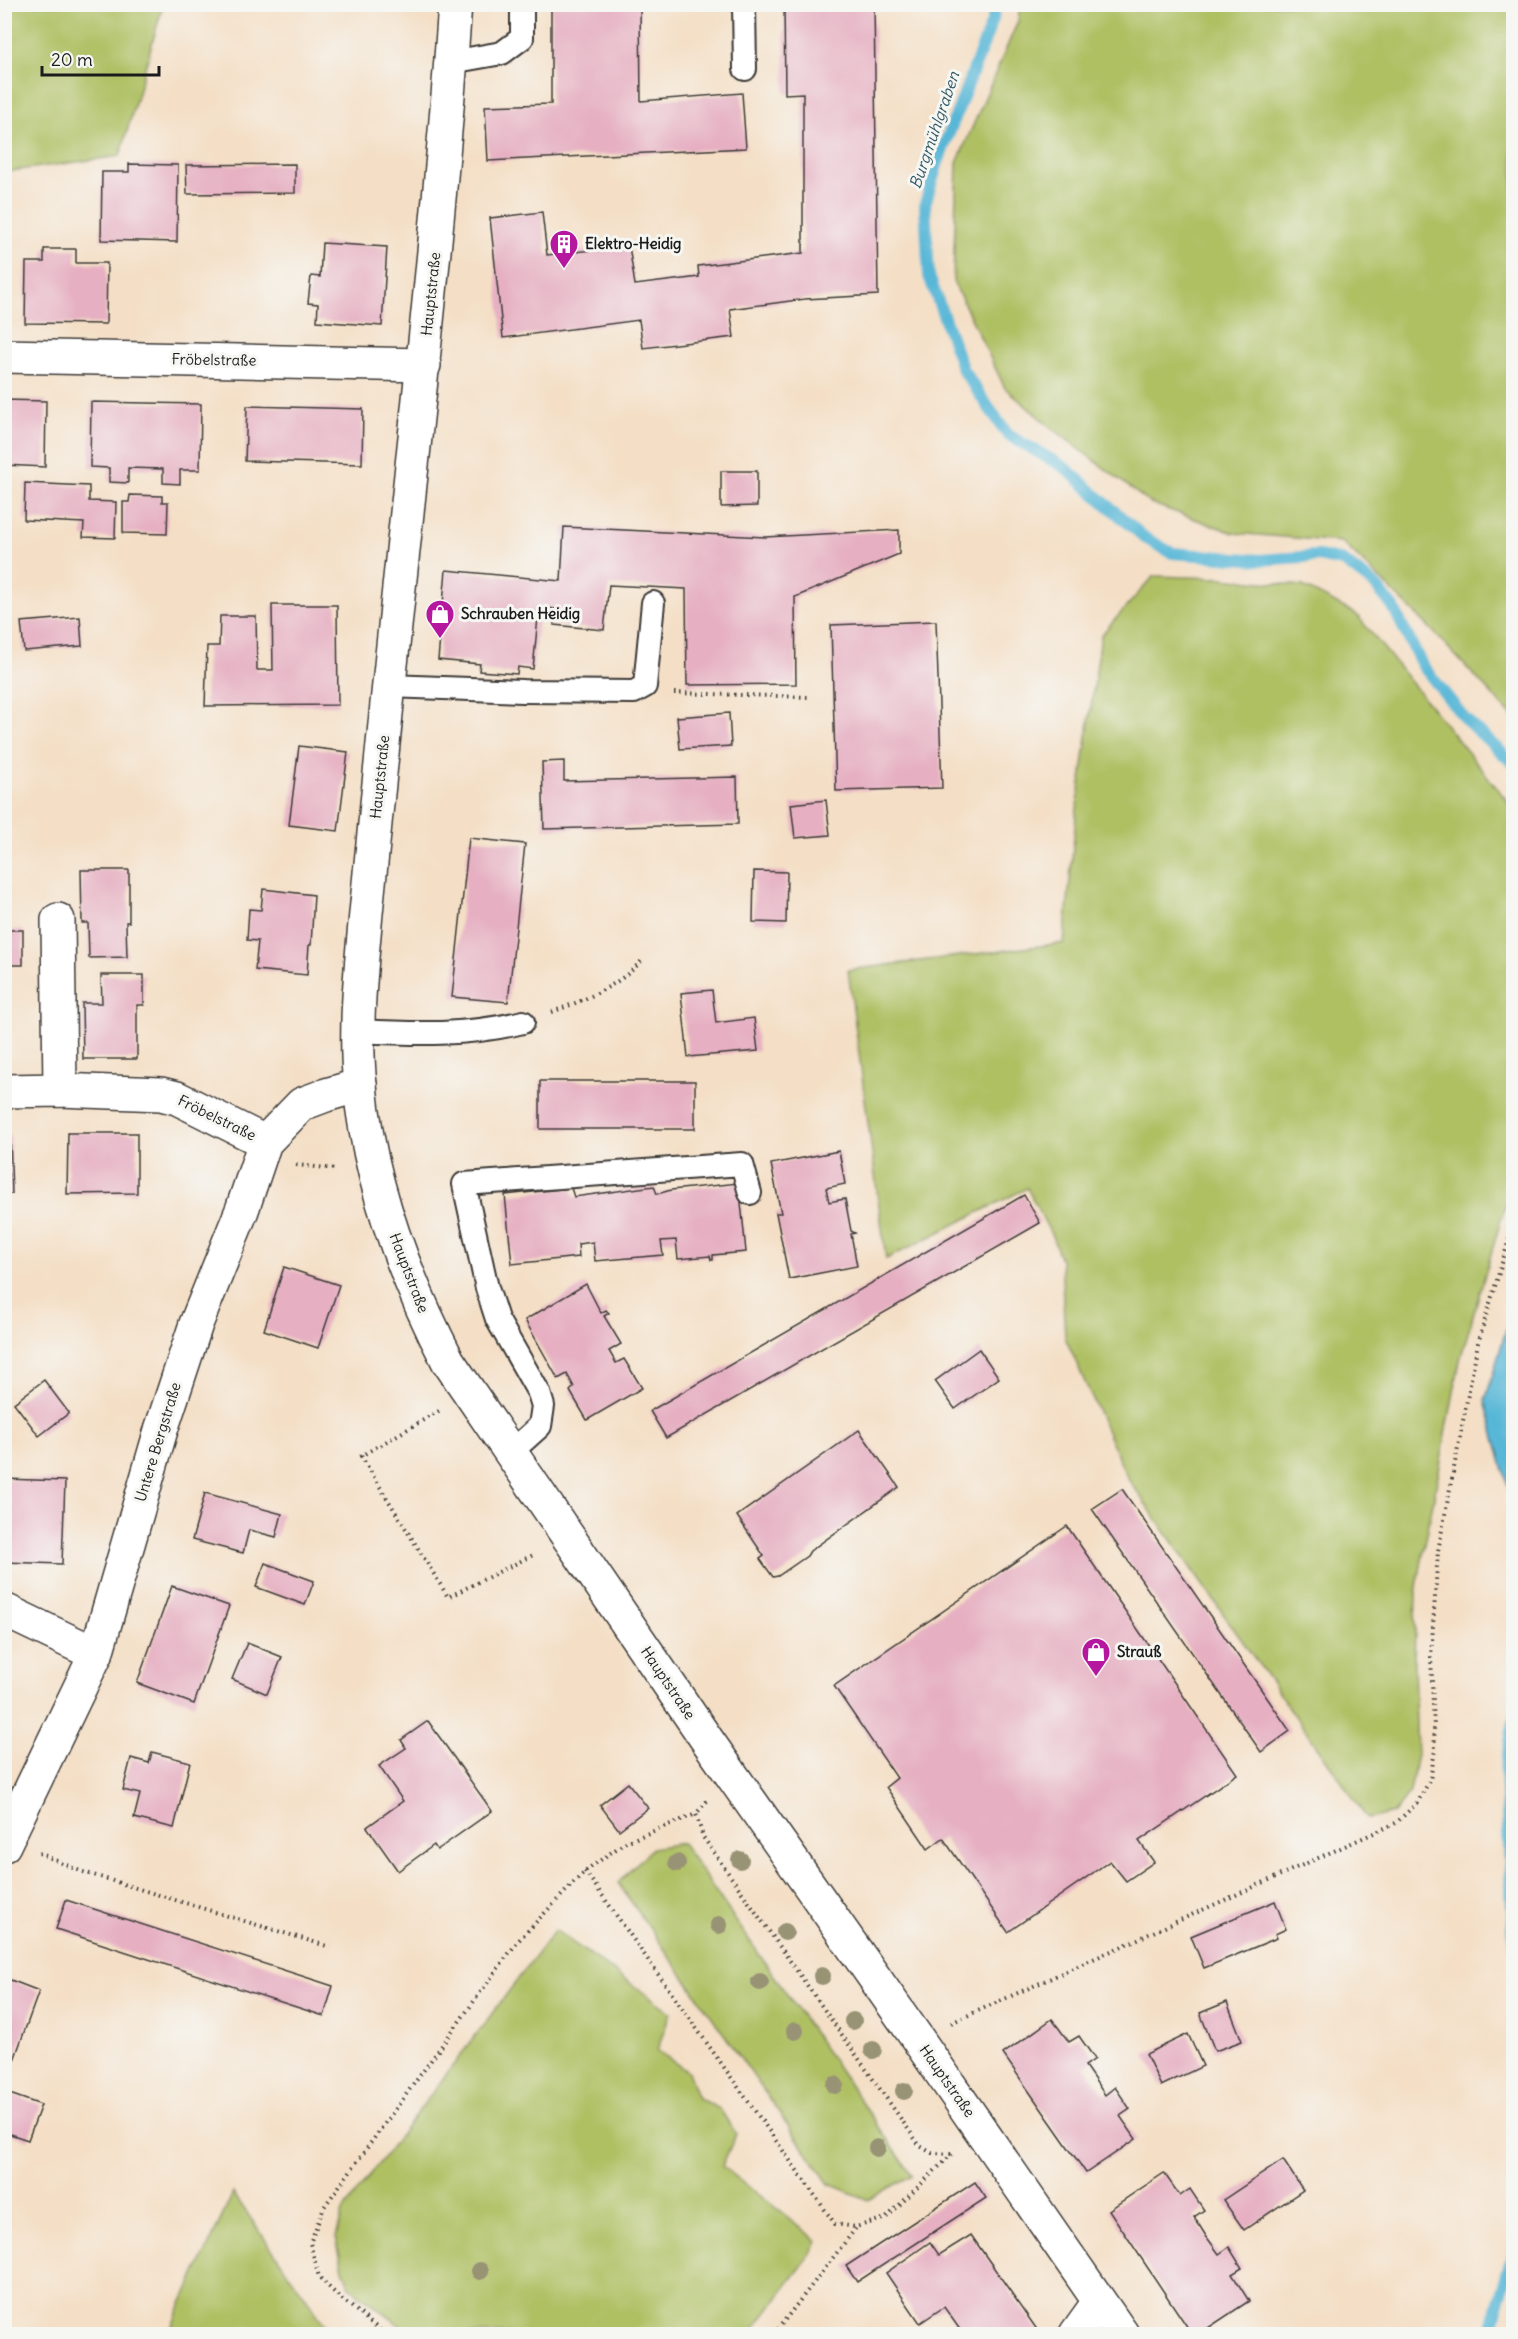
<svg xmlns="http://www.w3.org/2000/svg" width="1518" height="2339" font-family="Delius,sans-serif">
<rect width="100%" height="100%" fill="#f6f6f2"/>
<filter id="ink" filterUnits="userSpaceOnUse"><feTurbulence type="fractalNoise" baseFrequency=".0167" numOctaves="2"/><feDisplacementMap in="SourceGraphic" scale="12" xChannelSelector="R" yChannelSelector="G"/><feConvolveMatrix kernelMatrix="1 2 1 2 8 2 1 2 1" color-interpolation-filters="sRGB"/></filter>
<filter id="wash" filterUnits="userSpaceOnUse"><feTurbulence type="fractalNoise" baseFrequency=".008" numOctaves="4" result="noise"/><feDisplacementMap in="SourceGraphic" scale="24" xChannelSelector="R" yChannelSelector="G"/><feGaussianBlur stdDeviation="1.35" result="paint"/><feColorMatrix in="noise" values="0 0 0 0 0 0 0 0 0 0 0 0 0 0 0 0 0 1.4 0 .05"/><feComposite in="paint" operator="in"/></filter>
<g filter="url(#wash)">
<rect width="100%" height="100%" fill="#f4dfc6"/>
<g fill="#afc064" stroke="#666e40" stroke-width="1.5">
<path d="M4,5H163L120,156L5,172Z"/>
<path d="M1020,5H1513V717L1428,626L1342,542L1234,533L1150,503L1048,425L1005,388L953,281L957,163L1018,21Z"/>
<path d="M1154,576L1221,578L1303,586L1356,614L1509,803L1513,813V1179L1460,1360L1416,1592L1414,1665L1417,1754L1410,1792L1394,1813L1368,1819L1128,1479L1065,1337L1061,1260L1052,1236L1027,1188L886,1259L848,970L1064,943L1076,816L1101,635Z"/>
<path d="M682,1843L912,2175L868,2200L829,2184L618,1883L652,1848Z"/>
<path d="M555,1930L671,2012L657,2050L688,2072L698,2098L720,2109L736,2134L722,2166L817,2240L811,2254L750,2334H411L350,2287L343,2269L336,2237L343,2211Z"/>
<path d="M233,2193L331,2334H168Z"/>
</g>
<path fill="#59b7d7" stroke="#3a6a7a" stroke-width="1.5" d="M1513,1306V1504L1485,1401Z"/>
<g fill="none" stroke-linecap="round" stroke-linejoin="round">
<g stroke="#59b7d7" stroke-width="12">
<path d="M995,4L993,19L938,162L925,204L929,276L963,370L984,401L1008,435L1064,467L1145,538L1172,553L1259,560L1318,556L1343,561L1374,584L1393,607L1422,665L1466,720L1514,764"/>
<path d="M1514,1721L1505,1770L1514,1944"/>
<path d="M1490,2334L1514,2248"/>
</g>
</g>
<g id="blocks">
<g fill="#e6b0c2">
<path d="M551,4H640L641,101L742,93L746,148L488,161L485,106L551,104Z"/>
<path d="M784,4H874L878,295L805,299L730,309L734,337L643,348L639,320L503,338L490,218L542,212L547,255L629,246L635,285L699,277L698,266L803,253V93L785,94Z"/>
<path d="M129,164L178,165L177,242L101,240L102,172H129Z"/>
<path d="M295,164V193L187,194L186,165Z"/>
<path d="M322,243L387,247L382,326L317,321L318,304L308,303L311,276L320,277Z"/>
<path d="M44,249H76V263H107L106,324L25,323L26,262H44Z"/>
<path d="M4,400L46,401L45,467L4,465Z"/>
<path d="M91,402L201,404L200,470H180V484L163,483V469L128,468V483L109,482V468L90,467Z"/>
<path d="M247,406L363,409L362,464L245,461Z"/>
<path d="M721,471H757V506L721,507Z"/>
<path d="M25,483L89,486V501L116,502L115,538L83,537L84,523L24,520Z"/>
<path d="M130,495L162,496V502H168L167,534L123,533V502H129Z"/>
<path d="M564,527L765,537L899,530V554L795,597L796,684L687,685L686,589L609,585L604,630L554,625L555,609L539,607L533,669L518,667L517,674L479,671L480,664L438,660L446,570L561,581Z"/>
<path d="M272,605H337L338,705L205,706L207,646H219L220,616H256L257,670H273Z"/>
<path d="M80,617L82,646L24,651L21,622Z"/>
<path d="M936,621L942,788L836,791L831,625Z"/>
<path d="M729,713L731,746L680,749L677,717Z"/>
<path d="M299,746L348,752L338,831L289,825Z"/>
<path d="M564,761V781L737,777L738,824L544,829L542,762Z"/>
<path d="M826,800L830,835L795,838L791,804Z"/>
<path d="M469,838L525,844L508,1002L452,997Z"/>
<path d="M81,870H129V922H126L127,957L89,958L88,923H82Z"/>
<path d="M754,871L787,872L786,923L753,922Z"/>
<path d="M263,889L314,895L311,945H309L307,975L255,970L258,941L247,940L249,909L261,910Z"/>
<rect x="4" y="930" width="19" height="35"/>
<path d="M101,975H144V1005H137V1059H83L82,1003H102Z"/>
<path d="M712,990L716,1023L754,1018L758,1051L688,1057L681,993Z"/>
<rect x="540" y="1081" width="155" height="48"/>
<path d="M68,1133H137V1193L67,1194Z"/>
<path d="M4,1135H10L12,1194H4Z"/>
<path d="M839,1151L845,1184L826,1188L829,1202L845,1199L851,1231L855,1233L851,1234L857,1266L789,1279L776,1213H781L771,1164Z"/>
<path d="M739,1183L746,1252L713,1255V1260H711L710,1256L678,1259L676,1240L661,1241L663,1255L595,1261L593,1242L578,1244L579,1257L512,1264L505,1195L571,1188L574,1197L654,1186L657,1194L671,1190Z"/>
<path d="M1024,1195L1040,1223L666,1438L650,1411Z"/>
<path d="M284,1267L339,1285L318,1348L264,1330Z"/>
<path d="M586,1284L601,1313L606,1310L609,1313L604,1316L621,1344L609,1351L616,1363L624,1359L642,1388L587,1420L570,1391L574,1387L567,1374L558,1379L525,1320Z"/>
<path d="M979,1349L999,1378L955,1409L935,1381Z"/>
<path d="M44,1380L69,1413L39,1436L14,1403Z"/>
<path d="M859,1430L899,1487L810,1551L807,1556L778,1576L773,1577L760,1559L764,1556L737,1516Z"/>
<path d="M4,1479L65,1481L62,1564L4,1562Z"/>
<path d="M1122,1489L1290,1731L1261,1752L1092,1509Z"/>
<path d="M205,1493L282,1514L276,1537L249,1530L243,1553L192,1540Z"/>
<path d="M1067,1526L1237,1774L1139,1841L1154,1862L1126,1881L1110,1861L1008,1932L943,1838L928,1849L886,1787L897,1778L834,1686Z"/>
<path d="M265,1563L314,1581L305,1605L256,1587Z"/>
<path d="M172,1586L229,1606L194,1704L137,1683Z"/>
<path d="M247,1643L282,1657L267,1694L232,1679Z"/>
<path d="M428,1721L492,1811L437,1850L434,1845L398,1871L367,1827L403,1801L379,1766L406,1748L401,1740Z"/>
<path d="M152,1752L190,1762L174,1828L134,1818L140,1794L123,1790L131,1758L149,1763Z"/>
<path d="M628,1783L648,1808L619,1830L600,1805Z"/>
<path d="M66,1900L333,1986L324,2016L56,1929Z"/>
<path d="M1275,1901L1286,1929L1275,1934L1277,1938L1204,1968L1191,1936Z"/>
<path d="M8,1979L39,1991L5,2085L4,1990Z"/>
<path d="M1227,2002L1242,2041L1215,2051L1200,2013Z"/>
<path d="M1052,2019L1069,2042L1079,2036L1095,2059L1085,2066L1105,2095L1115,2087L1130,2109L1120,2116L1136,2139L1086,2173L1003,2054Z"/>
<path d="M1188,2034L1203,2066L1161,2086L1146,2054Z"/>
<path d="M4,2092L41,2105L28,2140L4,2132Z"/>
<path d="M1283,2160L1303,2190L1244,2230L1223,2200Z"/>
<path d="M1164,2173L1180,2196L1190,2189L1204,2210L1194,2217L1206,2236L1219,2254L1229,2247L1242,2268L1232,2274L1249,2301L1199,2334H1192L1109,2210Z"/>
<path d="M975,2182L986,2198L857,2282L846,2266Z"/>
<path d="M971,2235L1038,2331L1033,2334H963L944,2307L920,2323L886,2273L930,2242L939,2255Z"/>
</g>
</g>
</g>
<g filter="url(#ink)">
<use href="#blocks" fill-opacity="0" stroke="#3c3936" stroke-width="1.5"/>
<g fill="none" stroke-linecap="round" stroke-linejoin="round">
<g stroke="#3c3936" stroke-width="26">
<g id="lane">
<path d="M744,4L745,69"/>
<path d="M451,62L502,53L522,38V4"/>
<path d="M389,686L523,691L634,692L645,686L653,603"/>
<path d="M359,1031C415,1034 468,1036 523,1022"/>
<path d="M510,1453L540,1426L543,1406L539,1393L497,1319L487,1288L464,1184L742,1164L750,1193"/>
</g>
</g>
<g stroke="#3c3936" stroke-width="36">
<g id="street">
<path d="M4,356L424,365"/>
<path d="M58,920L60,1090"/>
<path d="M4,1091L60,1090L161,1094L177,1098L265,1142"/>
<path d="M4,1610L96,1654"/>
<path d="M4,1845L96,1654L161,1430L196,1324L242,1210L265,1142L302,1104L326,1095L360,1085"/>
<path d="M1076,2334L1099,2302"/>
</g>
</g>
<g stroke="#3c3936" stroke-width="36">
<path id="secondary" d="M455,4C438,248 408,491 384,734C378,794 372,853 366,913C361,969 354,1029 360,1086C369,1181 404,1276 448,1361L707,1740L917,2038L1122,2334"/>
</g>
<g stroke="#3c3936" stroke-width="4" stroke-dasharray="1.5 4.5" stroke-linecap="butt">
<path d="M674,693L810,697"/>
<path d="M552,1012C585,1000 621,985 644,958"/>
<path d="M296,1165L337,1169"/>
<path d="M439,1411L361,1456L448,1597L535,1554"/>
<path d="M707,1801L696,1814L703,1837L920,2146L932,2153L951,2154"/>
<path d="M39,1853L80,1871L330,1947"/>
<path d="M585,1871L835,2224L856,2227L886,2218L952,2154"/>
<path d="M951,2023L1396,1823L1417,1803L1430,1780L1435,1750L1431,1657L1438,1551L1478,1343L1514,1223"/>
<path d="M385,2334L337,2295L319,2277L310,2243L324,2207L518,1941L585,1871L626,1842L696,1814"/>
<path d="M774,2334L856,2228"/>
</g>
<use href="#lane" stroke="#fff" stroke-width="22"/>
<use href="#street" stroke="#fff" stroke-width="33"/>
<use href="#secondary" stroke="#fff" stroke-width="33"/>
</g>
<g fill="#999376">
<circle cx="740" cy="1860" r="9"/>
<circle cx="677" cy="1863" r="9"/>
<circle cx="719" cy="1925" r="9"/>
<circle cx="785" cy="1932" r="9"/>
<circle cx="822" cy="1976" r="9"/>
<circle cx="760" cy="1982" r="9"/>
<circle cx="853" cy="2021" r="9"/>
<circle cx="795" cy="2031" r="9"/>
<circle cx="873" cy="2050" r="9"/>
<circle cx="835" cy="2085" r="9"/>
<circle cx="904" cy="2091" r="9"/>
<circle cx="877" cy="2148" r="9"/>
<circle cx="480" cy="2271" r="9"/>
</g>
</g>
<defs>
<g id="building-pin" transform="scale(1.5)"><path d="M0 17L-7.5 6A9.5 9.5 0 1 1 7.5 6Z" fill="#b5179e" stroke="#f6f6f2"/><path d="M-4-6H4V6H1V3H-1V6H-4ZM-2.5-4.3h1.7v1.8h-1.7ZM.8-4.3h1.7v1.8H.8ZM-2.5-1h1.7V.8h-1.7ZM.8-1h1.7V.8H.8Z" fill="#fff"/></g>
<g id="shop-pin" transform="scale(1.5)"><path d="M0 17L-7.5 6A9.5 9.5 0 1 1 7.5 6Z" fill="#b5179e" stroke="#f6f6f2"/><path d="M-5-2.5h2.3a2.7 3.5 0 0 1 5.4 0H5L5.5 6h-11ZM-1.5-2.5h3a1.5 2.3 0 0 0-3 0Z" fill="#fff"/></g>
</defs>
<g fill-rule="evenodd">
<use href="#building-pin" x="564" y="244"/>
<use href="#shop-pin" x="440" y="614"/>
<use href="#shop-pin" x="1096" y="1652"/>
</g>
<g text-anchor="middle" stroke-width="6" stroke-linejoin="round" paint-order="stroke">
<g font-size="15" font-weight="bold" fill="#1c1c1c" stroke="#f6f6f2" text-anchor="start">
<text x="585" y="249">Elektro-Heidig</text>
<text x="461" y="619">Schrauben Heidig</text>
<text x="1117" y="1657">Strauß</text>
</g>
<g font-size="15" fill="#1c1c1c" stroke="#f6f6f2">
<text transform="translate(431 294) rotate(-84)" y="5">Hauptstraße</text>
<text transform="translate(214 360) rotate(1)" y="5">Fröbelstraße</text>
<text transform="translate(380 777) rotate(-84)" y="5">Hauptstraße</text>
<text transform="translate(217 1118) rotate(26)" y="5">Fröbelstraße</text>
<text transform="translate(409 1273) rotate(69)" y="5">Hauptstraße</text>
<text transform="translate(158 1442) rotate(-73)" y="5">Untere Bergstraße</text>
<text transform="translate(668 1683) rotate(56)" y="5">Hauptstraße</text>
<text transform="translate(947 2081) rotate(55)" y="5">Hauptstraße</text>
</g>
<g font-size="16" font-style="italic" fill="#345a67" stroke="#f6f6f2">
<text transform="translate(934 130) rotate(-71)" y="6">Burgmühlgraben</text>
</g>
</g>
<rect width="1518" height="2339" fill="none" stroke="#f6f6f2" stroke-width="24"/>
<path d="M42 66v9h117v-9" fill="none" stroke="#1c1c1c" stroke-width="3"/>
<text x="51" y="66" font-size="18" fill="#1c1c1c" stroke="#f6f6f2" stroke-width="4.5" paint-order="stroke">20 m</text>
</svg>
